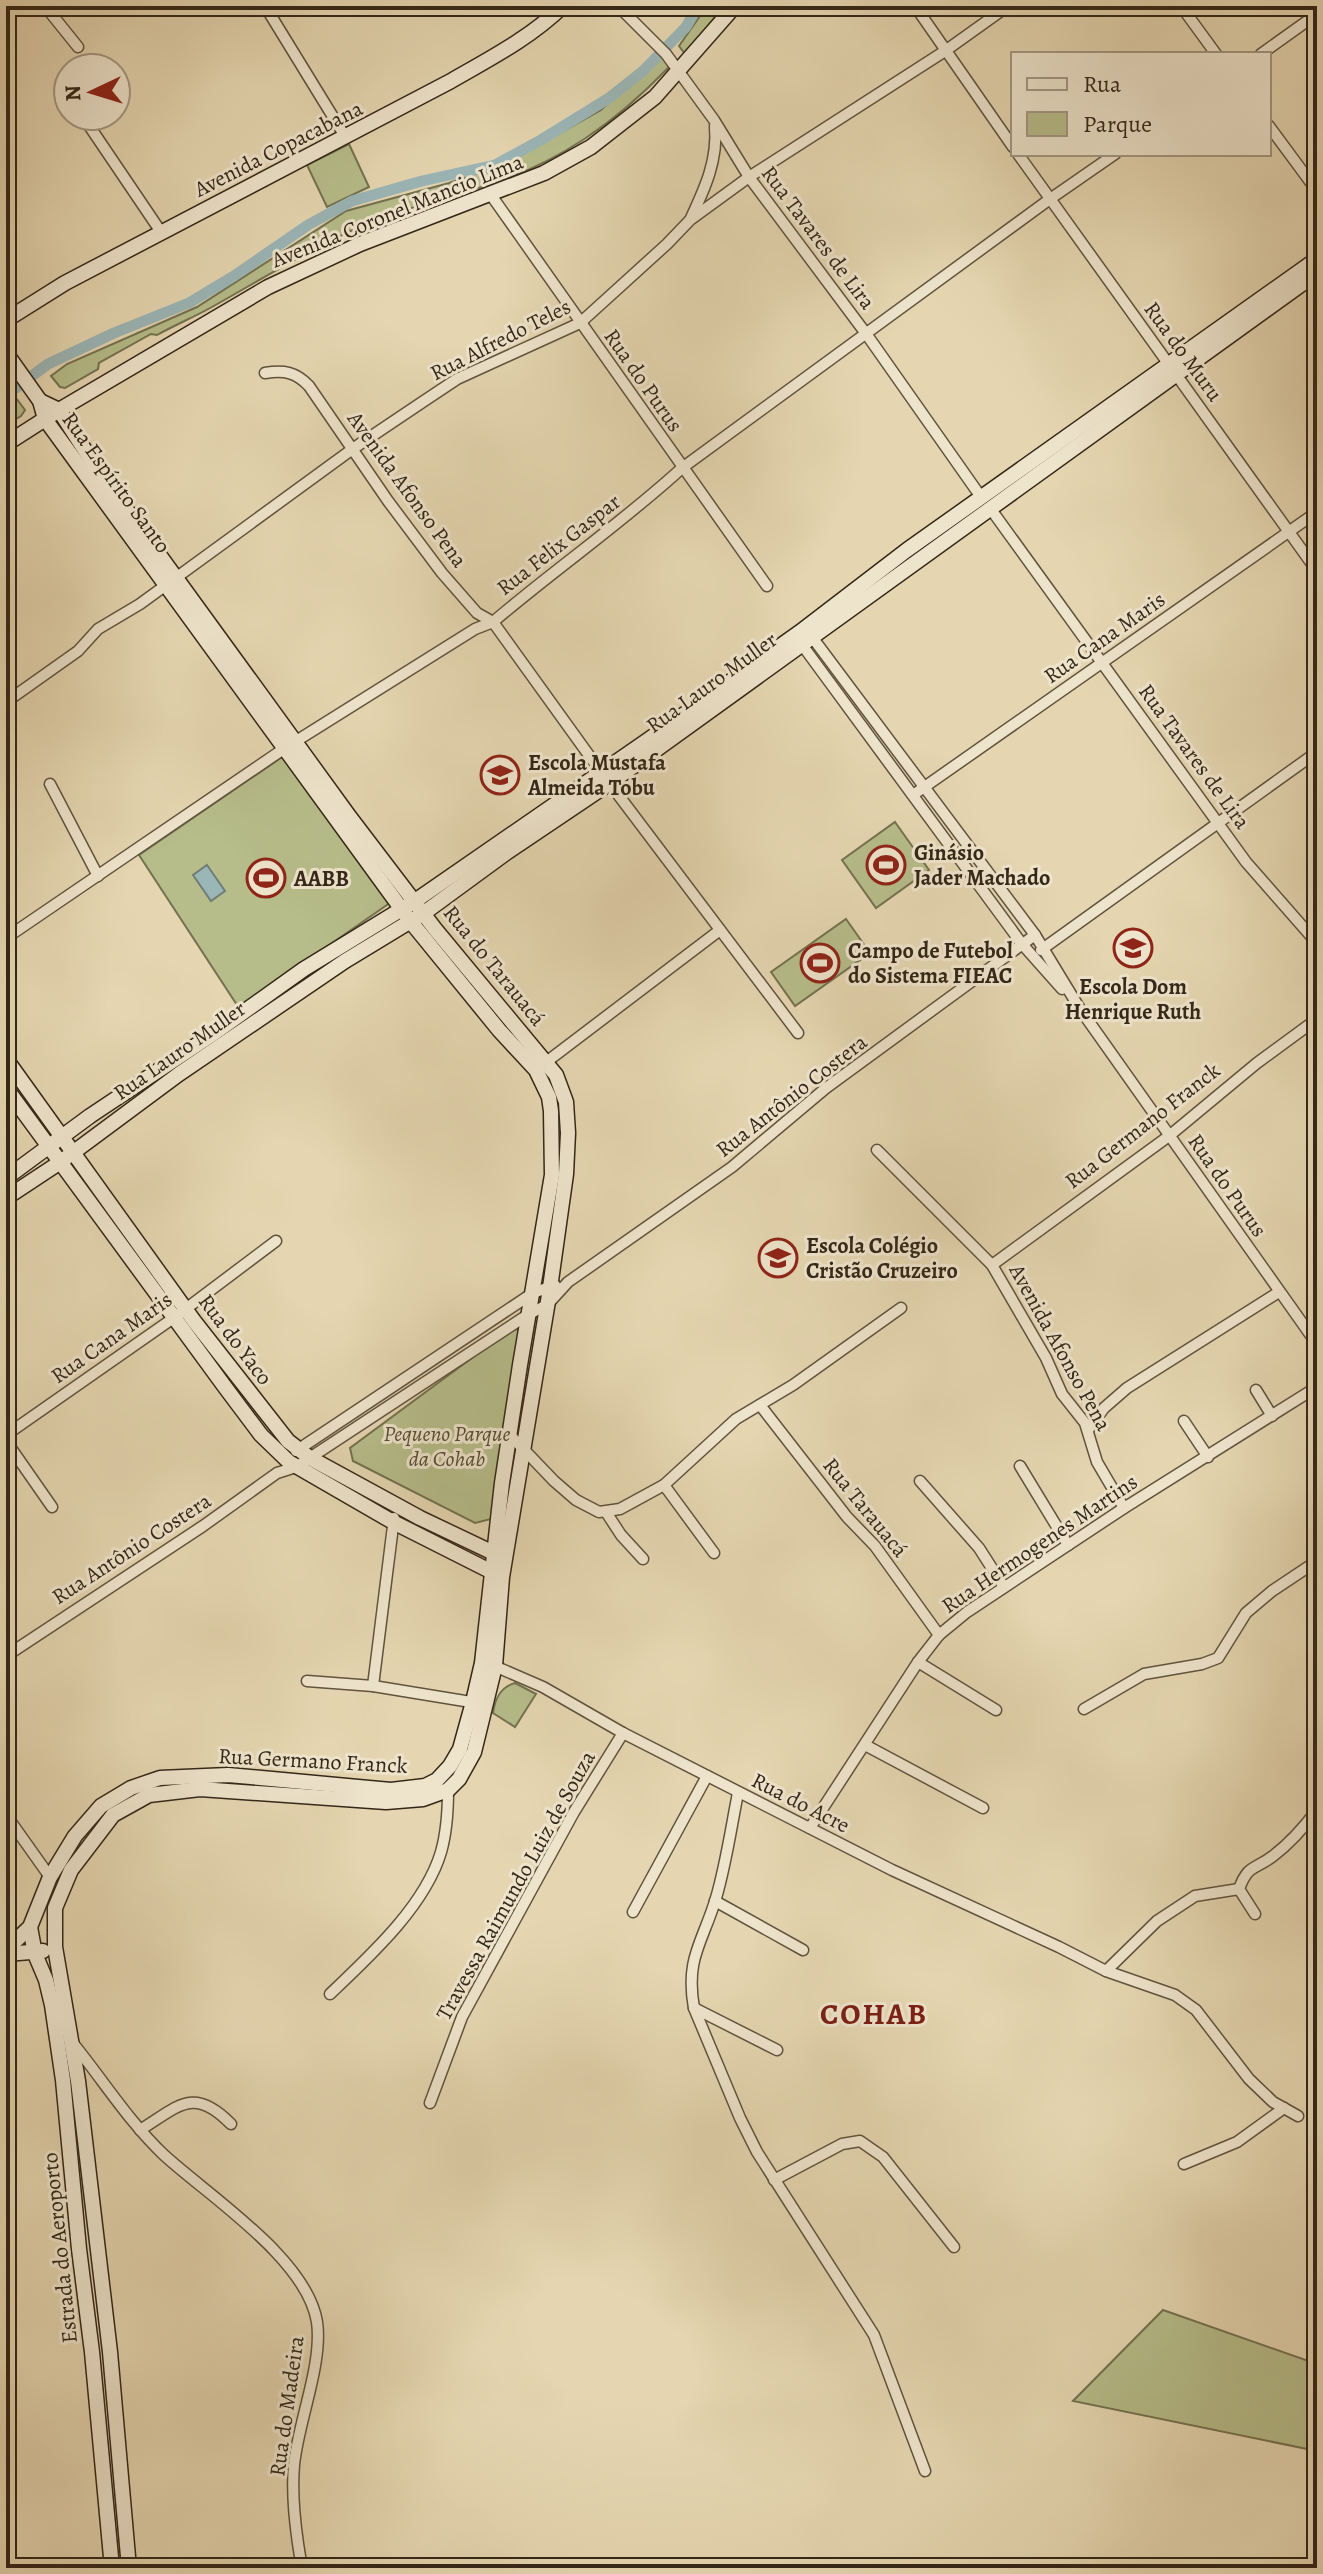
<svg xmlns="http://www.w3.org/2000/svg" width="1323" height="2574" font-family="Alegreya,serif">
<rect width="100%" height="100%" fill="#e5d6b1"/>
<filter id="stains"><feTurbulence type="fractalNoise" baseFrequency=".0025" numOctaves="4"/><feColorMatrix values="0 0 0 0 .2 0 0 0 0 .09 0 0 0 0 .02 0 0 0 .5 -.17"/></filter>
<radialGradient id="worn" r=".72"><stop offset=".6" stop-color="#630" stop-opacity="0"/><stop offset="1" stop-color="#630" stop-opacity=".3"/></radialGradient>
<g fill="#b6bd8a" stroke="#747251" stroke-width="2">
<path d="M707,6H724L685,54L679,46Z"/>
<path d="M661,53L669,60L668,68C615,123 559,163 485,186C442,199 398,210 357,228C307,251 260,280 212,307C194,317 175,325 157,335L151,334L99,363L98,369L65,388L60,387L51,376L67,364L197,307L346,211L449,183L509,162L601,110Z"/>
<path d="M349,144L369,187L327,207L307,165Z"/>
<path d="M16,398L25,410L21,416L6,425V406Z"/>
<path d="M288,753L394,900L239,1008L139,855Z"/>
<path d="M895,822L929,870L876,908L842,860Z"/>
<path d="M846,919L870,953L795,1006L771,972Z"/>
<path d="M511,1329L522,1330L491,1519L475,1523L353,1461L350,1448Z"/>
<path d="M515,1683L536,1694L515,1727L493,1713C495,1699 500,1687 515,1683Z"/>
<path d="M1163,2310L1317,2364V2451L1073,2401Z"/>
</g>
<path fill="#9bb6b7" stroke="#717d77" stroke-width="2" d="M207,865L225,891L211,901L193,875Z"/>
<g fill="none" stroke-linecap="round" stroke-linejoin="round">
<path stroke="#9bb6b7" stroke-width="11" d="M6,395L48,364L114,333L189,303L234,276L308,225L352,201L422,181L495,165L541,140L609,98L643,71L686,27L698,6"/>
<g stroke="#60533e" stroke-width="13">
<g id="street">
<path d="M45,6L78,47"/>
<path d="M265,6L346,138"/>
<path d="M618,6L666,54L714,120L749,177L867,335L981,497"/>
<path d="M915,6L1013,147"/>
<path d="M1181,6L1216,54"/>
<path d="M1261,54L1317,14"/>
<path d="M1269,126L1317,191"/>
<path d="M90,127L161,232"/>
<path d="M1018,154L1317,571"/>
<path d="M491,195L767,586"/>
<path d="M691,218C705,188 718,160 715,126"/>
<path d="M265,373C284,370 296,372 309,386L388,501L442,573L477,613L493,622L601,772L798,1033"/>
<path d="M990,508L1246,862L1317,943"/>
<path d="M809,633L1035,935L1080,1009L1317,1344"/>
<path d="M800,642L1022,944L1062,989"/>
<path d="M6,702L78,651L98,629L140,604L354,448L421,403L457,379L580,323L667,244L690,220L749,177L945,51L1008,6"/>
<path d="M50,784L98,876"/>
<path d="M913,795L1317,512"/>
<path d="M6,938L285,748L475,629L493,622C555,569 622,523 682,468L1050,199L1115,154"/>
<path d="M1041,950L1317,752"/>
<path d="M541,1066L720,930"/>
<path d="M877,1150L992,1265L1046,1358L1062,1394L1085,1423L1097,1462L1124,1508"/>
<path d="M992,1265L1169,1136L1257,1063L1317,1019"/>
<path d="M1256,1390L1272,1416"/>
<path d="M760,1405L847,1517L875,1546L939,1635"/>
<path d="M1184,1421L1208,1457"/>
<path d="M1088,1430L1104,1408L1127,1388L1279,1292"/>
<path d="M6,1435L175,1317L276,1241"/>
<path d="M510,1435L554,1481L576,1500L599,1512L620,1509L664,1485L736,1419L793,1385L901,1308"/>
<path d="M6,1441L52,1507"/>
<path d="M296,1451L533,1293L555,1285"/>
<path d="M1020,1466L1068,1545"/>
<path d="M920,1481L979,1548L1004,1587"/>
<path d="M664,1485L714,1553"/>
<path d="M606,1512L621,1535L643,1559"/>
<path d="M6,1656L203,1526L277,1473L296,1467L529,1314L547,1305L568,1282L732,1167L826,1088L1035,935"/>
<path d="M918,1662L996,1710"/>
<path d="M492,1665L543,1687L623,1733L892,1870L1059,1947L1106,1971L1175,1995L1196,2010L1249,2079L1273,2102L1298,2116"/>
<path d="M307,1681L373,1686L477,1703"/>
<path d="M373,1686L394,1518"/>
<path d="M1084,1709L1144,1674L1202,1664L1218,1658L1246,1613L1272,1591L1317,1561"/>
<path d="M865,1745L983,1808"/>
<path d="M738,1793C731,1828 726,1864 716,1898C703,1942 685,1958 694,2008L740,2118L757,2152L874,2335L925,2471"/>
<path d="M6,1815L50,1877"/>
<path d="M810,1828L918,1662L939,1635L967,1612L1124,1508L1317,1387"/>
<path d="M1239,1889C1248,1864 1255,1870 1273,1856C1289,1844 1305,1826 1317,1810"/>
<path d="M715,1901L803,1950"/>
<path d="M633,1912L707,1776"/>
<path d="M1106,1971L1157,1921L1195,1896L1239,1889L1255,1914"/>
<path d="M330,1994C370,1956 425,1906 441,1852C447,1831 448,1811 448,1790"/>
<path d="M694,2008L777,2050"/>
<path d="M72,2042C103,2080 129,2122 164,2155C210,2197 307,2259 317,2322C323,2364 298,2422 294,2465C291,2499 296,2535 302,2568"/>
<path d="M430,2103L462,2017L574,1812L623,1733"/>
<path d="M140,2130C178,2107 193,2085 231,2124"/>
<path d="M1184,2164L1237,2142L1284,2108"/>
<path d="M774,2180L842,2144L860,2141L883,2157L954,2247"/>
</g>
</g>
<g stroke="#332718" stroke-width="17">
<g id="secondary">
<path d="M6,320L65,283L451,81C491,58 530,38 563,6"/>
<path d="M6,353L40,401L45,419L411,922L499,1030L536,1070L549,1097L551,1111L552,1175L520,1365L502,1483L482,1663L473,1702L460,1749L450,1766L437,1780L425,1786L391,1790L228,1775L160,1778L131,1788L101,1806L75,1836L50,1877L30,1927L6,1950"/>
<path d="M40,401L59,410L99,472L349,816L435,929L556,1075L566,1102L568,1133L566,1174L549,1295L502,1577L495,1666L474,1752L459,1779L448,1790L423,1799L386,1802L200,1789L149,1795L113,1815L71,1870L55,1908V1947L78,2081L110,2352L129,2568"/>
<path d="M6,444L59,410L268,287L360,244L544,173L591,147L655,97L735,6"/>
<path d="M6,1059L194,1321L288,1441L310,1458L420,1518L502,1557"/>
<path d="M6,1088L225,1387L261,1435L289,1462L393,1522L498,1575"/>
<path d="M6,1178L90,1116L210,1036L304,969L415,901L648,740L800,632L907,550L1317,259"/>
<path d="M6,1198L59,1163L179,1074L345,961L424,913L506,853L610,783L1317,273"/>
<path d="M30,1927L35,1954L46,1980L52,2005L63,2080L79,2249L92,2352L112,2568"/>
<path d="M6,1954L43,1951"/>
</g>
</g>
<use href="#street" stroke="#eee4cc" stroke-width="10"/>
<use href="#secondary" stroke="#eee4cc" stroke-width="14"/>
</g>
<defs>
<g id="school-ring" transform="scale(2)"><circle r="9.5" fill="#eee4cc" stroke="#8f2418" stroke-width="1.5"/><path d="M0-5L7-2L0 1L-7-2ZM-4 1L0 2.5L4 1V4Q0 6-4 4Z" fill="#8f2418"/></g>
<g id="stadium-ring" transform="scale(2)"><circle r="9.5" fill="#eee4cc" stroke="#8f2418" stroke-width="1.5"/><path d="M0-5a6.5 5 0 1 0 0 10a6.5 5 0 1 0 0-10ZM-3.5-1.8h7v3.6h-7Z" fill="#8f2418"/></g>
</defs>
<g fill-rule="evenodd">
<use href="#school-ring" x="500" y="775"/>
<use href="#stadium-ring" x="886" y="865"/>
<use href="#stadium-ring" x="266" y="878"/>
<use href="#school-ring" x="1133" y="948"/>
<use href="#stadium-ring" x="820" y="963"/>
<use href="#school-ring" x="778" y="1258"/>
</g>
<g text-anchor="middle" stroke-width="6" stroke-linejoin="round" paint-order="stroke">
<g font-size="22" fill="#332718" stroke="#eee4cc">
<text transform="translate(278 148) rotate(-27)" y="8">Avenida Copacabana</text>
<text transform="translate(397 210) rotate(-22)" y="8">Avenida Coronel Mancio Lima</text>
<text transform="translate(819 237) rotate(53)" y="8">Rua Tavares de Lira</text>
<text transform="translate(500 339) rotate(-27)" y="8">Rua Alfredo Teles</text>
<text transform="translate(1184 351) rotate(54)" y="8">Rua do Muru</text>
<text transform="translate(644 380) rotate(55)" y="8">Rua do Purus</text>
<text transform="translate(117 482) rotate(54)" y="8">Rua Espírito Santo</text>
<text transform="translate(408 489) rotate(54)" y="8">Avenida Afonso Pena</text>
<text transform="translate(558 544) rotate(-38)" y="8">Rua Felix Gaspar</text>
<text transform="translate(1104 637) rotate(-35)" y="8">Rua Cana Maris</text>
<text transform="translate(711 682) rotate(-36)" y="8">Rua Lauro Muller</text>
<text transform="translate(1195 756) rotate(54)" y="8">Rua Tavares de Lira</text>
<text transform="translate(495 965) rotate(51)" y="8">Rua do Tarauacá</text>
<text transform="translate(179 1050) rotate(-35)" y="8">Rua Lauro Muller</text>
<text transform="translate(791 1095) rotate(-38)" y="8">Rua Antônio Costera</text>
<text transform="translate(1142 1125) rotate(-38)" y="8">Rua Germano Franck</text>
<text transform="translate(1228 1185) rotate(55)" y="8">Rua do Purus</text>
<text transform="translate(111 1337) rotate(-35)" y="8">Rua Cana Maris</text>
<text transform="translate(236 1339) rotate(53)" y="8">Rua do Yaco</text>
<text transform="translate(1061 1347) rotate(61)" y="8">Avenida Afonso Pena</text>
<text transform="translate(866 1507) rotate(51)" y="8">Rua Tarauacá</text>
<text transform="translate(1039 1543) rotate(-34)" y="8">Rua Hermogenes Martins</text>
<text transform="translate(131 1548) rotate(-33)" y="8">Rua Antônio Costera</text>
<text transform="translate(313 1760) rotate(3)" y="8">Rua Germano Franck</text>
<text transform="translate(801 1802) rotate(27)" y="8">Rua do Acre</text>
<text transform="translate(515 1885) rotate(-61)" y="8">Travessa Raimundo Luiz de Souza</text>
<text transform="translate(59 2248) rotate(-96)" y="8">Estrada do Aeroporto</text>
<text transform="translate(286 2406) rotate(-82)" y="8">Rua do Madeira</text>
</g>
<g font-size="22" font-weight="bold" fill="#332718" stroke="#eee4cc" text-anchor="start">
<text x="528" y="770">Escola Mustafa<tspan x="528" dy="25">Almeida Tobu</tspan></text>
<text x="914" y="860">Ginásio<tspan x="914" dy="25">Jader Machado</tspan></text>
<text x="294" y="886">AABB</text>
<text x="848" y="958">Campo de Futebol<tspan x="848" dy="25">do Sistema FIEAC</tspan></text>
<text x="1133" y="994" text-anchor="middle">Escola Dom<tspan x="1133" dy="25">Henrique Ruth</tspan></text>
<text x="806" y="1253">Escola Colégio<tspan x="806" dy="25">Cristão Cruzeiro</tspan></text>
</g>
<g font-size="22" font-style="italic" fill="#544c34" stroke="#eee4cc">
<text x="447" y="1441">Pequeno Parque<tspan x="447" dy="25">da Cohab</tspan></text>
</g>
<g font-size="30" font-weight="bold" letter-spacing="2" fill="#7a1f14" stroke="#eee4cc">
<text x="874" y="2024">COHAB</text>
</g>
</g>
<rect width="1323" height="2574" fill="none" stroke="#e5d6b1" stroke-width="32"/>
<rect x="8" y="8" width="1307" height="2558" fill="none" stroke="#332718" stroke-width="4"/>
<rect x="16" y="16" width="1291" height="2542" fill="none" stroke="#332718" stroke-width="2"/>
<rect x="1011" y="52" width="260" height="104" fill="#eee4cc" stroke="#a39884" stroke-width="2"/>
<rect x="1027" y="78" width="40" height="12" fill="#eee4cc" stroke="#a39884" stroke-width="2"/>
<text x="1083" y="92" font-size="24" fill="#332718">Rua</text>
<rect x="1027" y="112" width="40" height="24" fill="#b6bd8a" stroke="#a39884" stroke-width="2"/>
<text x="1083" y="132" font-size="24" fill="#332718">Parque</text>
<g transform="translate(92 92) rotate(266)"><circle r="38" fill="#eee4cc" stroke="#a39884" stroke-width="2"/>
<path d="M0-6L14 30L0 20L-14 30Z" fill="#8f2418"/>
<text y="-12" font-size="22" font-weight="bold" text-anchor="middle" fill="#332718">N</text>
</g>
<rect width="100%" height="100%" filter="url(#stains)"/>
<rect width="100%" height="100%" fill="url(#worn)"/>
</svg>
